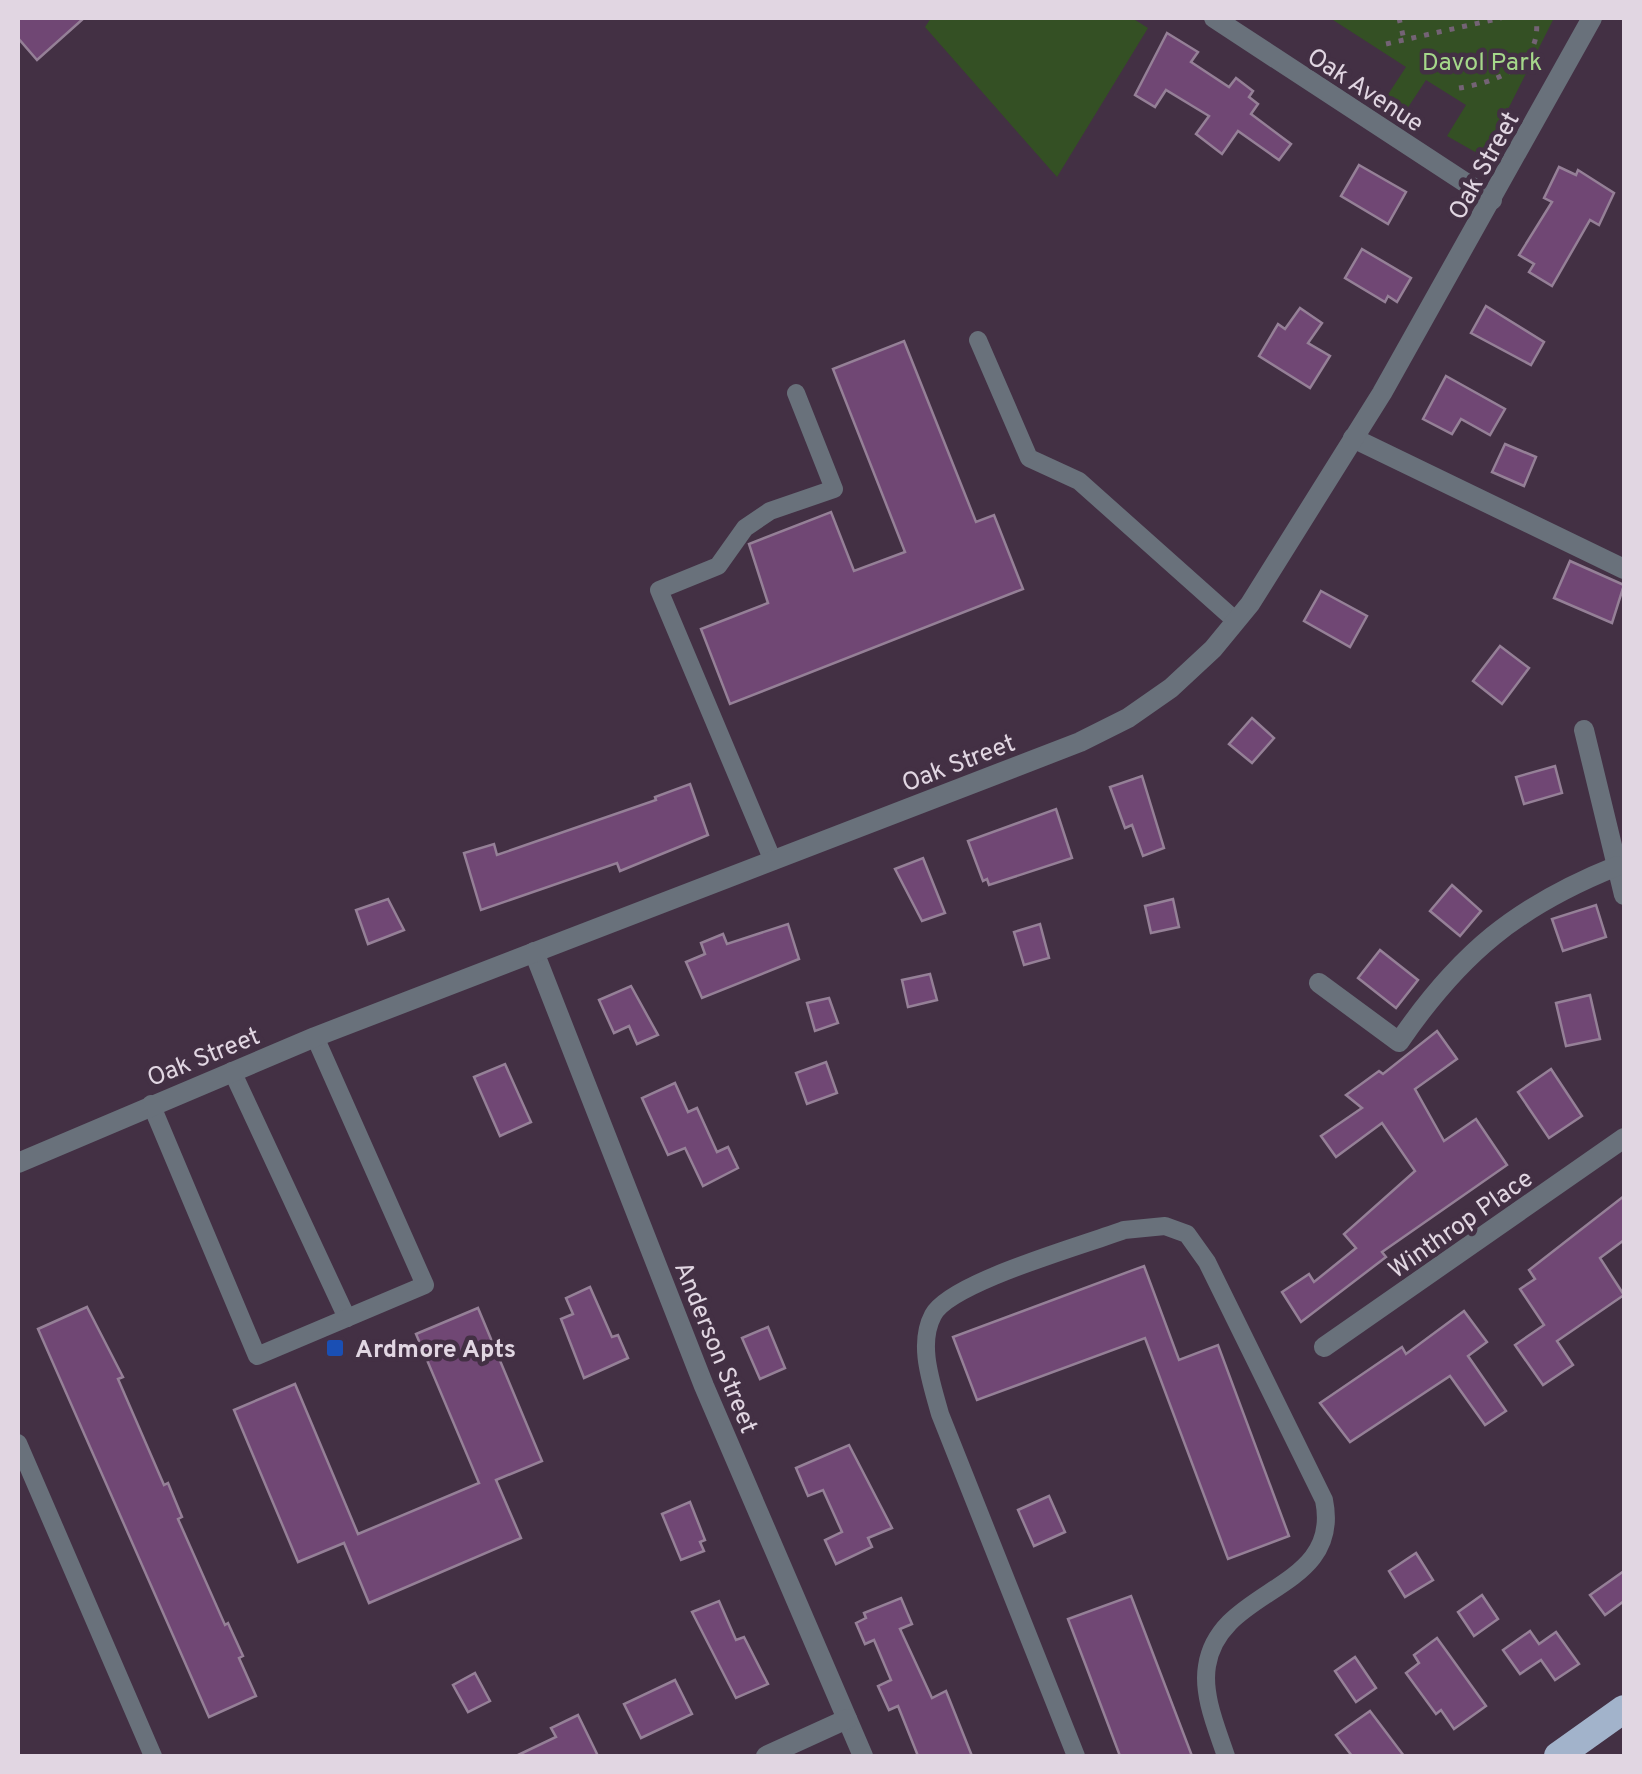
<svg xmlns="http://www.w3.org/2000/svg" width="1642" height="1774" font-family="Overpass,sans-serif">
<rect width="100%" height="100%" fill="#433044"/>
<g fill="#345024">
<path d="M931,18H1132L1148,28L1057,177L925,27Z"/>
<path d="M1330,18H1554L1484,157L1447,136L1466,105L1426,80L1407,109L1387,96L1406,67Z"/>
</g>
<g fill="#704774" stroke="#958097" stroke-width="2.5">
<path d="M18,18H84L37,60L18,38Z"/>
<path d="M1167,33L1198,52L1191,62L1229,87L1236,78L1253,91L1249,97L1258,104L1251,114L1291,144L1279,160L1238,131L1222,154L1196,134L1209,116L1166,90L1155,107L1135,95Z"/>
<path d="M1359,165L1406,192L1388,224L1341,196Z"/>
<path d="M1559,167L1576,175L1578,170L1614,193L1599,225L1590,220L1552,286L1529,272L1534,264L1519,255L1552,202L1544,198Z"/>
<path d="M1362,249L1411,278L1397,302L1388,296L1385,302L1345,278Z"/>
<path d="M1486,306L1544,342L1531,365L1471,333Z"/>
<path d="M1300,308L1322,323L1308,343L1330,356L1310,388L1259,356L1278,324L1285,329Z"/>
<path d="M904,341L976,522L994,515L1023,589L730,704L701,629L768,603L749,544L831,512L854,571L905,552L833,369Z"/>
<path d="M1446,376L1505,409L1490,435L1461,419L1452,434L1423,419Z"/>
<path d="M1505,444L1536,457L1524,486L1492,472Z"/>
<path d="M1570,561L1624,585L1612,623L1554,598Z"/>
<path d="M1321,591L1367,616L1350,647L1304,621Z"/>
<path d="M1500,646L1529,668L1502,704L1473,681Z"/>
<path d="M1252,718L1274,738L1252,763L1229,744Z"/>
<path d="M1555,766L1562,793L1524,804L1516,777Z"/>
<path d="M1142,776L1164,848L1143,856L1132,825L1125,828L1110,787Z"/>
<path d="M690,784L708,835L620,871L617,863L481,910L464,853L494,844L497,855L656,800L655,797Z"/>
<path d="M1056,809L1072,858L989,885L987,879L983,881L968,841Z"/>
<path d="M923,858L945,913L922,921L895,869Z"/>
<path d="M1452,885L1481,911L1460,936L1430,911Z"/>
<path d="M388,899L404,930L368,944L356,910Z"/>
<path d="M1173,899L1179,927L1151,933L1145,906Z"/>
<path d="M1596,905L1606,937L1563,951L1552,919Z"/>
<path d="M788,924L799,959L702,998L686,962L705,954L701,943L723,934L727,944Z"/>
<path d="M1040,924L1049,958L1024,965L1014,932Z"/>
<path d="M1380,950L1418,980L1396,1008L1358,978Z"/>
<path d="M930,974L937,1000L908,1007L902,980Z"/>
<path d="M631,986L658,1035L637,1044L629,1026L614,1033L599,1000Z"/>
<path d="M1590,995L1600,1039L1566,1046L1556,1003Z"/>
<path d="M829,998L838,1023L815,1031L807,1003Z"/>
<path d="M1437,1031L1457,1059L1415,1089L1444,1141L1476,1119L1507,1165L1382,1252L1386,1257L1301,1322L1282,1292L1309,1274L1314,1282L1356,1248L1344,1234L1415,1171L1382,1123L1336,1157L1321,1136L1362,1108L1346,1095L1379,1071L1383,1074Z"/>
<path d="M826,1062L837,1093L807,1104L796,1073Z"/>
<path d="M505,1064L531,1122L500,1136L474,1077Z"/>
<path d="M1551,1069L1582,1116L1549,1138L1518,1092Z"/>
<path d="M675,1083L688,1112L697,1108L717,1152L728,1147L738,1168L703,1186L685,1148L668,1155L642,1098Z"/>
<path d="M1624,1196V1240L1600,1258L1624,1295L1557,1341L1573,1365L1543,1385L1515,1345L1544,1325L1520,1289L1535,1279L1529,1270Z"/>
<path d="M1144,1266L1179,1360L1218,1345L1289,1536L1228,1559L1145,1338L977,1400L953,1337Z"/>
<path d="M590,1287L612,1337L618,1335L628,1358L584,1378L561,1319L573,1314L566,1298Z"/>
<path d="M87,1307L123,1377L118,1379L164,1485L168,1483L182,1517L178,1519L225,1625L228,1623L243,1656L239,1658L256,1696L209,1717L38,1329Z"/>
<path d="M478,1308L542,1461L496,1480L521,1538L369,1603L344,1543L298,1562L234,1410L295,1384L358,1534L479,1483L416,1334Z"/>
<path d="M1464,1311L1487,1342L1468,1356L1506,1411L1485,1425L1450,1376L1350,1442L1320,1403L1402,1347L1406,1354Z"/>
<path d="M768,1327L785,1368L760,1379L742,1338Z"/>
<path d="M849,1445L892,1528L868,1538L872,1547L836,1564L825,1540L842,1532L823,1490L808,1496L796,1468Z"/>
<path d="M1049,1496L1065,1532L1034,1546L1018,1510Z"/>
<path d="M690,1502L705,1540L700,1542L704,1551L681,1560L662,1514Z"/>
<path d="M1416,1553L1433,1580L1405,1597L1389,1571Z"/>
<path d="M1624,1571V1601L1605,1615L1590,1595Z"/>
<path d="M1482,1595L1498,1619L1474,1636L1458,1612Z"/>
<path d="M1131,1596L1192,1756H1120L1086,1666L1068,1619Z"/>
<path d="M901,1598L912,1624L900,1629L932,1698L946,1691L972,1756H918L898,1706L889,1710L878,1686L891,1680L874,1640L865,1644L856,1623L866,1618L864,1613Z"/>
<path d="M719,1601L736,1640L744,1637L768,1684L736,1698L692,1612Z"/>
<path d="M1530,1631L1539,1644L1556,1632L1579,1664L1555,1680L1541,1660L1520,1674L1503,1650Z"/>
<path d="M1437,1638L1486,1706L1454,1729L1441,1710L1436,1714L1406,1673L1419,1663L1414,1655Z"/>
<path d="M1355,1657L1376,1688L1356,1702L1335,1671Z"/>
<path d="M475,1673L490,1701L468,1712L453,1685Z"/>
<path d="M675,1680L692,1714L641,1738L624,1704Z"/>
<path d="M1370,1711L1404,1756H1352L1336,1735Z"/>
<path d="M578,1715L598,1756H516L556,1737L551,1728Z"/>
</g>
<g fill="none" stroke-linecap="round" stroke-linejoin="round">
<g stroke="#746375" stroke-width="5" stroke-dasharray="5 8" stroke-linecap="butt">
<path d="M1399,18L1404,40"/>
<path d="M1386,44L1501,18"/>
<path d="M1459,88C1497,82 1543,65 1536,18"/>
</g>
<g stroke="#69717b" stroke-width="18">
<path d="M978,340L1029,458L1079,481L1236,621"/>
<path d="M773,861L659,590L718,566L745,528L770,511L834,489L796,393"/>
<path d="M232,1071L347,1318"/>
<path d="M151,1104L257,1356L425,1285L315,1037"/>
<path d="M18,1443L153,1756"/>
<path d="M1076,1756L940,1414C932,1384 917,1345 933,1315C950,1282 1085,1245 1124,1230L1165,1226L1187,1234L1207,1262L1324,1500C1343,1592 1219,1586 1207,1666C1202,1695 1217,1729 1226,1756"/>
</g>
<g stroke="#69717b" stroke-width="20">
<path d="M1214,18L1492,200"/>
<path d="M1353,438L1624,569"/>
<path d="M1584,730L1624,895"/>
<path d="M534,952L704,1386L863,1756"/>
<path d="M1319,983L1399,1042C1460,953 1517,906 1617,866"/>
<path d="M1324,1347L1624,1138"/>
<path d="M766,1756L847,1719"/>
</g>
<path stroke="#69717b" stroke-width="20" d="M18,1163L315,1037L1080,742L1128,718L1171,688L1213,649L1250,604L1382,393L1592,18"/>
<path stroke="#a2b3cb" stroke-width="28" d="M1558,1756L1624,1709"/>
</g>
<rect fill="#1a4fb4" stroke="#433044" stroke-width="4" x="325" y="1338" width="20" height="20" rx="5"/>
<g text-anchor="middle" stroke-width="9" stroke-linejoin="round" paint-order="stroke">
<g font-size="25" fill="#a5d78a" stroke="#433044">
<text x="1482" y="70">Davol Park</text>
</g>
<g font-size="25" fill="#e1d6e2" stroke="#433044">
<text transform="translate(1366 89) rotate(33)" y="9">Oak Avenue</text>
<text transform="translate(1483 165) rotate(-61)" y="9">Oak Street</text>
<text transform="translate(958 762) rotate(-21)" y="9">Oak Street</text>
<text transform="translate(203 1056) rotate(-22)" y="9">Oak Street</text>
<text transform="translate(1460 1223) rotate(-35)" y="9">Winthrop Place</text>
<text transform="translate(717 1347) rotate(68)" y="9">Anderson Street</text>
</g>
<g font-size="25" font-weight="bold" fill="#e1d6e2" stroke="#433044" text-anchor="start">
<text x="355" y="1357">Ardmore Apts</text>
</g>
</g>
<rect width="1642" height="1774" fill="none" stroke="#e1d6e2" stroke-width="40"/>
</svg>
